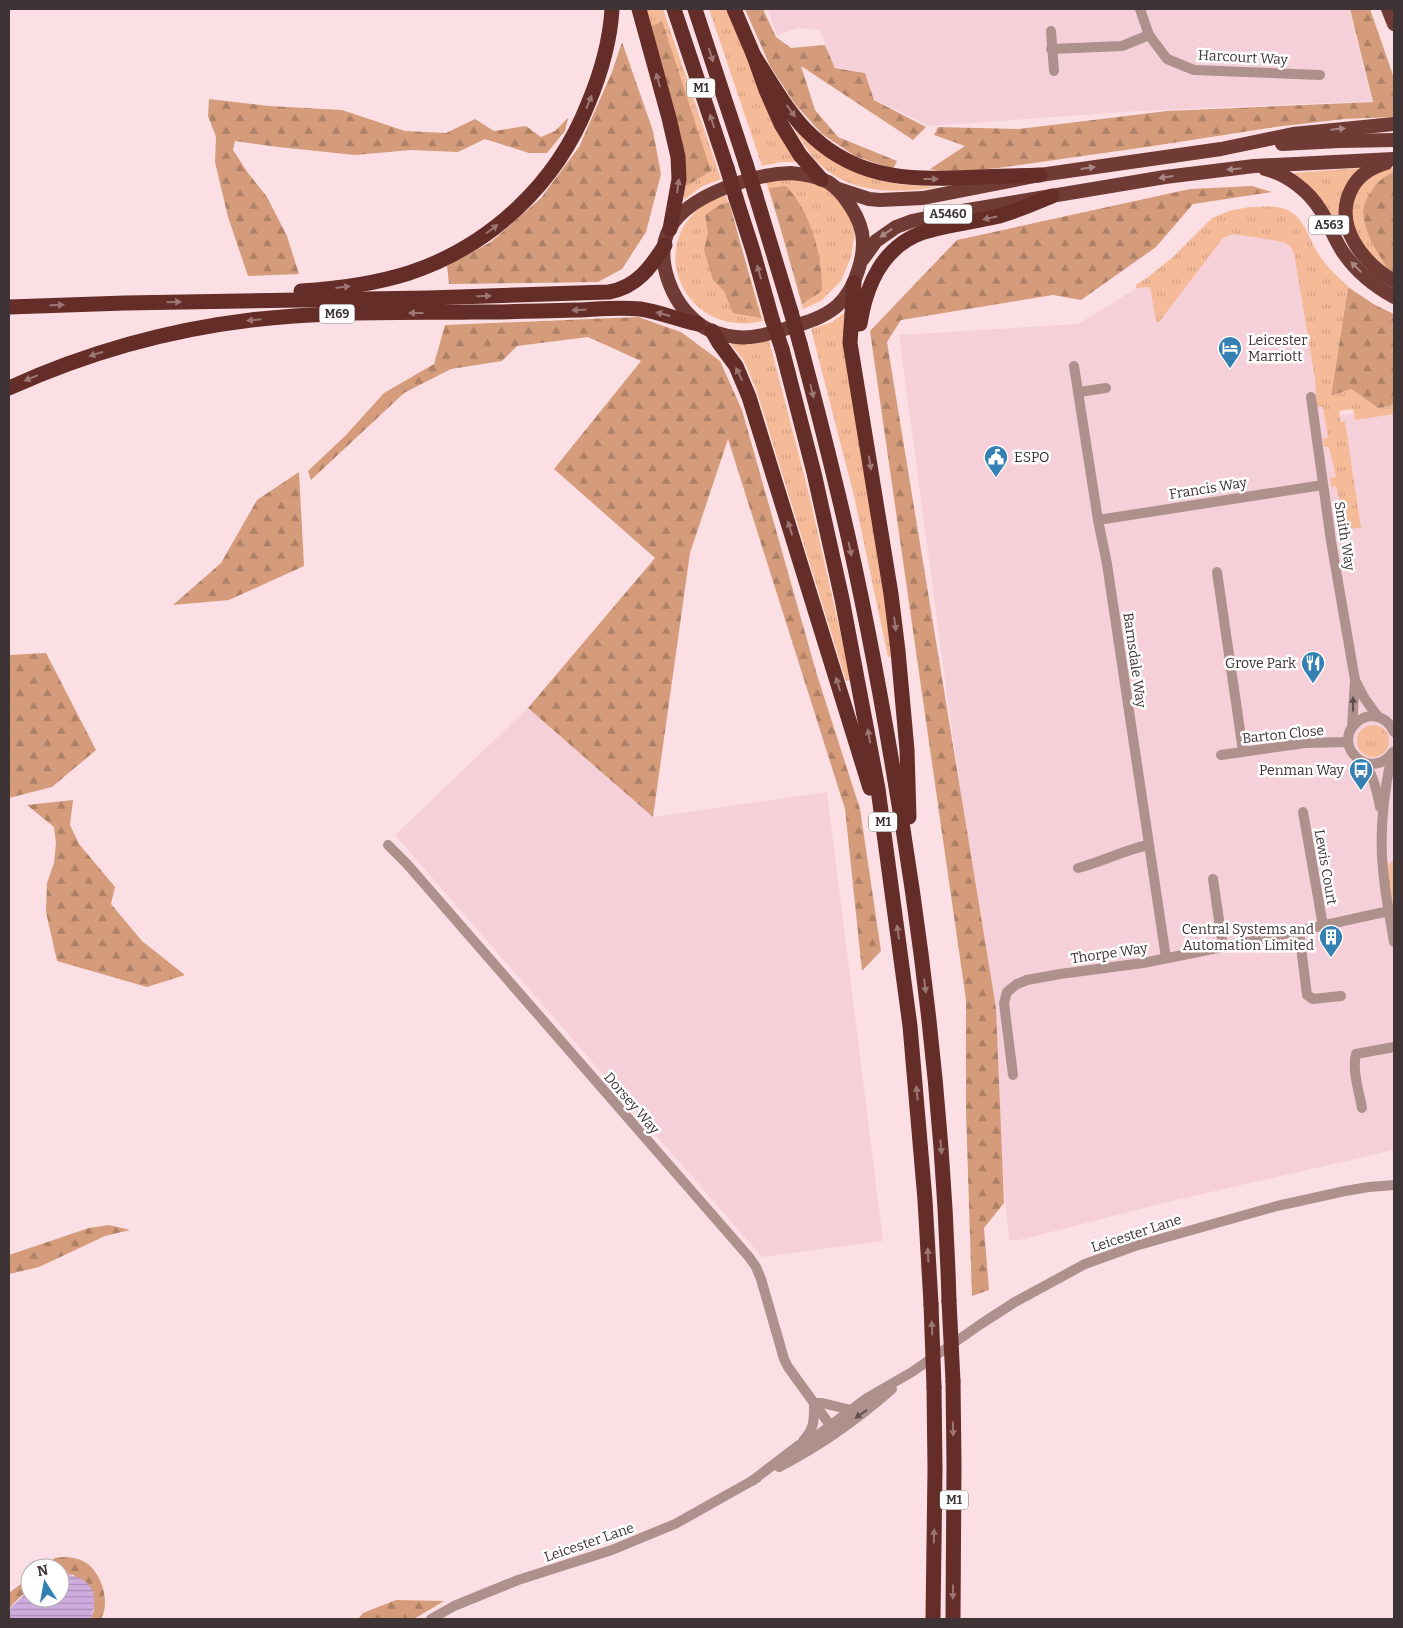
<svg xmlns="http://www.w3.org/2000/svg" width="1403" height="1628" font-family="Bitter,serif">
<defs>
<pattern id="grass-tufts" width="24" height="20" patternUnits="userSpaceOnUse" patternTransform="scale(1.25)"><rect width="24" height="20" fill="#f5bb99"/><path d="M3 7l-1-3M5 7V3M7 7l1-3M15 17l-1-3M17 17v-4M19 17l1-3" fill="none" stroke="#d3a184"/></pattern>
<pattern id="forest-firs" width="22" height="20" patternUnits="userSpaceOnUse" patternTransform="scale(1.25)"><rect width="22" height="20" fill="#d59c7b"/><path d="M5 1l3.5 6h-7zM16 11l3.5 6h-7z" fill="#ae8066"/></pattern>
<pattern id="water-rules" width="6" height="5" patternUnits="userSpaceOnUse" patternTransform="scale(1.25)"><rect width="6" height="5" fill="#cface0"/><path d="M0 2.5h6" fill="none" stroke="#a98db6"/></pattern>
</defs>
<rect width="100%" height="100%" fill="#fcdfe5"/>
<g fill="#f5d0d8">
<path d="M767,9H1349L1372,101L1139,111L929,126L874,99L865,72L835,67L820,30L798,28L777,35Z"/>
<path d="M1218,229L1293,240L1331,417L1394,407V1150L1176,1200L1019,1240H1009L983,946L946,688L899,335L1078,324L1145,283Z"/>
<path d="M528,708L653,817L827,792L883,1241L762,1257L395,835Z"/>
</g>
<g fill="url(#grass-tufts)">
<path d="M644,9H663L721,179L701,187L684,200L685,176Z"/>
<path d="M709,9H728L800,162H781L762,166Z"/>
<path d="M792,126L818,151L867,176L898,184L939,187C900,193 858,195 825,169C811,158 802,141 792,126Z"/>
<path d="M1394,167V172L1386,176L1364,203V213L1365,225L1394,278L1356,239L1350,206L1360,183L1384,168Z"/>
<path d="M1361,168L1342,222H1335C1325,202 1311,185 1293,173Z"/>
<path d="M801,178L826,188L845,207L855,232L851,257L841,281L821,301L803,309L785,242L766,182Z"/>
<path d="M726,195L763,321C688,339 644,251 702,206C709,201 718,198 726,195Z"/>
<path d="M1249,207C1263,207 1279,204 1291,212C1305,220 1310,242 1319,255C1327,267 1337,276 1348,286L1331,396L1351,389L1378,408L1394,405V414L1355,420L1353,409L1339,411L1341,422L1345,421L1361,528L1343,529L1337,524L1336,518L1343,516L1336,486L1331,487L1330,478L1336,477L1329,447H1324L1323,439L1328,437L1323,407H1317L1315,379L1294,253L1290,246L1284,242L1233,234L1223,238L1159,322H1156L1150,287L1136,288V285L1148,277L1173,257L1212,218L1229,211Z"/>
<path d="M848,310L893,656L888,657L854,496L811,329L832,322Z"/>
<path d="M769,340L809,494L851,680L846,681L756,389L744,361L729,342Z"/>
<circle cx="1373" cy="741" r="16"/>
<path d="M1394,859V939L1387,867Z"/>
</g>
<g fill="url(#forest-firs)">
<path d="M745,9H763L776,37L791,48L825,45L835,68L865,73L874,100L926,127L913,140L801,66L815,110L838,137L897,161L893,169L855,156L822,134L795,104L770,66Z"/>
<path d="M1350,9H1370L1394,78V117L1344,119L1275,127L1153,146L998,168L950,173L930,169L965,146L934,135L938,127L1019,129L1167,111L1373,102Z"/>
<path d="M662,21L711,171L686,186L683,153L650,27Z"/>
<path d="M622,42L653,131L661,174L646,232L622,269L598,282L449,284L447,266L491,242L541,198L579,147L612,72Z"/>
<path d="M209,99L269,106L342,110L405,131L446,133L475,119L494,131L526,126L541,137L555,131L568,118L565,131L547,153H529L485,139L458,152L411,150L355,155L278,147L235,141L233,150L248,173L267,197L287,236L299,274L248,276L228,217L215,162L216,137L208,116Z"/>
<path d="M1394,172V275C1387,269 1383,261 1378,253C1370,240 1359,218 1365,202C1367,199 1369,195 1371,192C1377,182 1384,176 1394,172Z"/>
<path d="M786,186C810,210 823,257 822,291L802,304L769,188Z"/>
<path d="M1252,186L1272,192L1193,204L1156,247L1081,300L1053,295L901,320L887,342L996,1008L1004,1203L984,1228L989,1290L972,1296L966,1113V1000L870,331L957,240L1190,189Z"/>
<path d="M729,202L761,318L733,313L724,291L713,280L704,250L708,233L705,215L719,205Z"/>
<path d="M1348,287L1375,305L1394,314V405L1378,408L1351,389L1331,396Z"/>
<path d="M638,317L681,332L720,361L742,410L817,675L860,809L881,951L862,971L845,809L728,439L690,553L653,817L528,708L655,558L554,469L641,361L588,337L517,346L502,361L451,369L404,393L311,480L308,471L346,435L384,393L434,364L445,325Z"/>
<path d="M299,472L304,566L229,600L173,605L221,563L257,500Z"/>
<path d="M46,653L96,750L52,787L9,798V655Z"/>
<path d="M73,800L70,825L79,844L115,887L111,904L142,941L185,975L147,987L57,961L46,912L47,883L54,863L56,843L54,827L27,805Z"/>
<path d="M109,1225L130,1230L105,1236L39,1267L9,1274V1255L89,1228Z"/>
<path d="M63,1557C72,1557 82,1559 89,1565C103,1577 110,1604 101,1619H91L94,1610L74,1575L60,1574V1568H41L55,1558Z"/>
<path d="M30,1577C30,1595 17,1596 9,1610V1593Z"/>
<path d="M396,1600L444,1601L414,1619H358L363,1613Z"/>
</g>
<path fill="url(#water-rules)" d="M60,1574C90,1576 100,1590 91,1619H9C9,1604 14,1606 23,1596C25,1593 27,1589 30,1585V1598H60Z"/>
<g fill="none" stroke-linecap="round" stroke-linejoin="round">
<g stroke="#ae908c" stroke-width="10">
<path d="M1140,9L1149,35L1167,59L1194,70L1320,75"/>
<path d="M1051,31L1054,71"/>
<path d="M1051,49L1122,46L1149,35"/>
<path d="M1074,366L1098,520L1107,564L1166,958"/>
<path d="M1079,392L1106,388"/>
<path d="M1311,397L1331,541L1355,680L1352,727"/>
<path d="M1098,520L1323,485"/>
<path d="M1217,572L1243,751"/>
<path d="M1355,680L1365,699L1378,717"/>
<path d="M1221,755L1305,743L1348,742"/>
<path d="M1303,812L1323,926"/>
<path d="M1078,868C1102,862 1124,850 1148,845"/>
<path d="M1213,879L1223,947"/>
<path d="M1299,931L1307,995L1313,999L1341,996"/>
<path d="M1013,1075L1004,1003L1007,992L1017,984L1027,980L1060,974L1143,963L1243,943L1389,911"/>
<path d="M1362,1108C1359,1091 1352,1071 1356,1054L1394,1047"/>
</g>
<g stroke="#ae908c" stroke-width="10">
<path d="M1393,752C1371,783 1331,746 1356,723C1360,719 1367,716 1373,716C1383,717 1390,723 1394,732"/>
<path d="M1392,754C1384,791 1379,831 1383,869C1385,894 1390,918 1394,942"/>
<path d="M1365,763C1374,777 1377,792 1380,807"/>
<path d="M388,845L407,864L749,1257L756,1267L761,1279L784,1359L788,1367L835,1432"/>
<path d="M814,1403H822L851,1410"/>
<path d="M803,1441C815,1428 814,1420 814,1403"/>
<path d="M779,1467C820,1446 858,1419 892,1389"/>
<path d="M752,1481L799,1445L814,1438L867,1398L912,1372L981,1324L1015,1302L1085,1264L1135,1246L1277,1206L1345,1191L1369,1187L1394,1185"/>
<path d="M431,1619L454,1606L518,1580L612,1550L675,1524L757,1478"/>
</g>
<g stroke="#703a35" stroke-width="14">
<path d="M1388,9L1394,24"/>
<path d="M1282,144L1339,141L1394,140"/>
<path d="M1386,163C1372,167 1359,175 1352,188C1332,225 1363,263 1394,281"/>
<path d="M1265,169C1287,174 1309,191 1321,211C1330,225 1335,242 1345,255C1357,272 1376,287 1394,297"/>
<path d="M791,173C803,174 817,176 828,182C835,186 839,191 844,197C863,222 868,241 858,271C854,284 847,297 837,306C823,318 805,323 788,328C772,333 754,339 736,337C724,336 707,331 698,323C672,303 653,258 670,228C689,194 755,174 791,173Z"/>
<path d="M838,189L869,199L880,200L923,198L1040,175L1221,149L1293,134L1394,124"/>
<path d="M863,259L876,241L896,227L912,221L950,213L1165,177L1214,171L1254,166L1394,159"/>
</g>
<g stroke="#652d28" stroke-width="15">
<path d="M639,9L669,118L678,157L679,179L670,229"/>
<path d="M674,9L727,168"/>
<path d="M695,9L746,164"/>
<path d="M734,9L754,56L766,90L781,124L800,155L821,179"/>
<path d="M754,56C772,83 788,114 812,136C861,182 917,180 980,177C1000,176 1020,176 1040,175"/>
<path d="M755,193L791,312"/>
<path d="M736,198L753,251L772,319"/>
<path d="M854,283L850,343L891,594L898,651L907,750L909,817"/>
<path d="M301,291C337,289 374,284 409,273C491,246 557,183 588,104C601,73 610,43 612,9"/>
<path d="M9,307L125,303L428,298L609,292C637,287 651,267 665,245"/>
<path d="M860,324C866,285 883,246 924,232C947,225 972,222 995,217C1015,212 1033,204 1052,196"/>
<path d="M712,331L719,343L736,366L749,397L870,788"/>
<path d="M800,344C812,389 824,435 835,481C858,574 876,668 892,763C923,941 944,1121 949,1301"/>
<path d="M782,349L814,473L842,599L878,789L910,1026L925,1200L931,1304"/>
<path d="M9,388C86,353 168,330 251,320C325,311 400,313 474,312C509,312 544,311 580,310C600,309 620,307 640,309C660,312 679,320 698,324"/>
<path d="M933,1619L935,1469L934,1387"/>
<path d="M953,1619L954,1464L953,1381"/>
</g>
<g stroke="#652d28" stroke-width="15">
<path d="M746,164L755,193"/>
<path d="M727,168L736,198"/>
<path d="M791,312L800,344"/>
<path d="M772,319L782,349"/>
<path d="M949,1301L953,1381"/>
<path d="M931,1304L934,1387"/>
</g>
</g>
<defs><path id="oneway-solid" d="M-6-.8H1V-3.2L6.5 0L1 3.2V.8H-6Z" transform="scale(1.25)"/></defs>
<g fill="#9b7673">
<use href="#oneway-solid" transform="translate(711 55) rotate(72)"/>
<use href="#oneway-solid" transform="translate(658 80) rotate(-105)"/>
<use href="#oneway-solid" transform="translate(589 102) rotate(-68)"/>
<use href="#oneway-solid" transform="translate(791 111) rotate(54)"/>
<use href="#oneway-solid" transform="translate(712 121) rotate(-108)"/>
<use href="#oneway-solid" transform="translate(931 179)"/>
<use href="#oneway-solid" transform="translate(678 186) rotate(-83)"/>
<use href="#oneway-solid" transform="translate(990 218) rotate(168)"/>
<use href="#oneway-solid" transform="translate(492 229) rotate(-37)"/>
<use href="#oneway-solid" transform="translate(759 272) rotate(-106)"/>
<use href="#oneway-solid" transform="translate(343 287) rotate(-7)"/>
<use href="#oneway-solid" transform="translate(484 296) rotate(-2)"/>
<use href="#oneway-solid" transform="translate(174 302) rotate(-1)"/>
<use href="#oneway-solid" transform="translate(57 305) rotate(-2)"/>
<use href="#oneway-solid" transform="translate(579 310) rotate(178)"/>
<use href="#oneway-solid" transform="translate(416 313) rotate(180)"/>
<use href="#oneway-solid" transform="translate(663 314) rotate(-165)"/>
<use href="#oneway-solid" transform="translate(254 320) rotate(174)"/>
<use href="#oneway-solid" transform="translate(96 354) rotate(162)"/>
<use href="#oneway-solid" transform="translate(739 374) rotate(-116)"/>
<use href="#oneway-solid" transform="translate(31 378) rotate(157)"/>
<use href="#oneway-solid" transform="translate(812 391) rotate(76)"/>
<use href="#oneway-solid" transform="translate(870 463) rotate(81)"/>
<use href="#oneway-solid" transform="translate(790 528) rotate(-107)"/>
<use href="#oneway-solid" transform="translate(850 549) rotate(78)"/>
<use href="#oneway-solid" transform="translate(895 624) rotate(83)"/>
<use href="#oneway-solid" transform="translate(838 684) rotate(-107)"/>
<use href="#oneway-solid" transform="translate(869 736) rotate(-100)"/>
<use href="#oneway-solid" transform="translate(898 932) rotate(-98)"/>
<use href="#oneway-solid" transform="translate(925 986) rotate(83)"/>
<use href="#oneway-solid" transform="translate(917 1093) rotate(-95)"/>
<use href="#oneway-solid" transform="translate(941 1147) rotate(85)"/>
<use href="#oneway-solid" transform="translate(928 1255) rotate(-93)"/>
<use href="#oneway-solid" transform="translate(932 1328) rotate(-92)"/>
<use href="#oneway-solid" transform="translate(953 1429) rotate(89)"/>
<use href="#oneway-solid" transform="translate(934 1536) rotate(-89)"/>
<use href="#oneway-solid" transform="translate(953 1592) rotate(91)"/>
</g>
<g fill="#a98986">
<use href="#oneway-solid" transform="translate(1338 129) rotate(-6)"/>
<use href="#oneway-solid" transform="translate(1088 168) rotate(-8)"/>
<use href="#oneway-solid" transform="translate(1234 169) rotate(174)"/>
<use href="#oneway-solid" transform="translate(1166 177) rotate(172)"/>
<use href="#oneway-solid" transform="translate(886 233) rotate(146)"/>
<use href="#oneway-solid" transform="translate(1356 267) rotate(-135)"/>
</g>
<g fill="#604f4f">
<use href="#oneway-solid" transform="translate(1353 704) rotate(-90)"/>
<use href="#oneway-solid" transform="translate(861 1414) rotate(145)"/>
</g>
<defs>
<g id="hotel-pin" transform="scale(1.25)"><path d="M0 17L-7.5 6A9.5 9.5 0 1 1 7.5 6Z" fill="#3580b3" stroke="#fff"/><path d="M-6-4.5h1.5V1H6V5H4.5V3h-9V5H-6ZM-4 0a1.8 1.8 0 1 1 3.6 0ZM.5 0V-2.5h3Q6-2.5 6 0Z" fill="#fff"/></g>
<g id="civic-pin" transform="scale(1.25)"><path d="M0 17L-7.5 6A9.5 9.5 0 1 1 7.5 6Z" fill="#3580b3" stroke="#fff"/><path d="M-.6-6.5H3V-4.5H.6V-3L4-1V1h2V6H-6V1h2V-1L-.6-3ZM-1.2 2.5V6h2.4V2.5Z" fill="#fff"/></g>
<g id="restaurant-pin" transform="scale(1.25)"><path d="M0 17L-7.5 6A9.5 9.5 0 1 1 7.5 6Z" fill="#3580b3" stroke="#fff"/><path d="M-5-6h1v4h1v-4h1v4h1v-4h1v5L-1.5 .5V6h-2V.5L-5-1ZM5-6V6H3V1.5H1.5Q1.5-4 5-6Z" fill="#fff"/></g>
<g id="bus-pin" transform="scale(1.25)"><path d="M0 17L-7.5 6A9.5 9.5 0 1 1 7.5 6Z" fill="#3580b3" stroke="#fff"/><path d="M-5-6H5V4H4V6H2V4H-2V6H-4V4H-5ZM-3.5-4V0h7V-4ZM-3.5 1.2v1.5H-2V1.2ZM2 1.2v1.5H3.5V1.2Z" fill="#fff"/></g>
<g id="building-pin" transform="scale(1.25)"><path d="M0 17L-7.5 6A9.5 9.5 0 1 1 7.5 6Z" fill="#3580b3" stroke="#fff"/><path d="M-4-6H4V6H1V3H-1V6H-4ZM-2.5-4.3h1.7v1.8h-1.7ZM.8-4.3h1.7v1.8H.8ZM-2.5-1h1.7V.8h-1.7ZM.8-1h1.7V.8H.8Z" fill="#fff"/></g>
</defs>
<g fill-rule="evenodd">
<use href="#hotel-pin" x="1230" y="348"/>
<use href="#civic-pin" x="996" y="457"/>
<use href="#restaurant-pin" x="1313" y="663"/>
<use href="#bus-pin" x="1361" y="770"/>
<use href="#building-pin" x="1331" y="937"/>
</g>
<g text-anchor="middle" stroke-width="5" stroke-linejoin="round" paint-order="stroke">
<g fill="#fff" stroke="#787072" stroke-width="1">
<rect x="687" y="78.5" width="28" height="19" rx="4"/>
<rect x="924" y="204.5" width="48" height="19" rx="4"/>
<rect x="1309" y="215.5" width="40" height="19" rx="4"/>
<rect x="319.5" y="304.5" width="35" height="19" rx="4"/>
<rect x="869" y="812.5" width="28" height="19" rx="4"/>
<rect x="940" y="1490.5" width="28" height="19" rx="4"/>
</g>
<g font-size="12" font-weight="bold" fill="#3e3335">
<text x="701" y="92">M1</text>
<text x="948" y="218">A5460</text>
<text x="1329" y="229">A563</text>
<text x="337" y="318">M69</text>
<text x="883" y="826">M1</text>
<text x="954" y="1504">M1</text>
</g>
<g font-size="14" fill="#3e3335" stroke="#fff">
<text transform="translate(1243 57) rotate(3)" y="5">Harcourt Way</text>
<text transform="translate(1208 488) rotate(-9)" y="5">Francis Way</text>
<text transform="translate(1345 536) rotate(81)" y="5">Smith Way</text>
<text transform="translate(1135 660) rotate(82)" y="5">Barnsdale Way</text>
<text transform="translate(1283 734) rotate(-6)" y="5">Barton Close</text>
<text transform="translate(1326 867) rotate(80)" y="5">Lewis Court</text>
<text transform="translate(1109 953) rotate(-8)" y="5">Thorpe Way</text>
<text transform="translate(632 1103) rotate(49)" y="5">Dorsey Way</text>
<text transform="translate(1136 1233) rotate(-18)" y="5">Leicester Lane</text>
<text transform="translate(589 1542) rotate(-19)" y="5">Leicester Lane</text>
</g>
<g font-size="14" fill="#3e3335" stroke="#fff" text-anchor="end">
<text x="1248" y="345" text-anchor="start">Leicester<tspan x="1248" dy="16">Marriott</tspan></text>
<text x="1014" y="462" text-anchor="start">ESPO</text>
<text x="1296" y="668">Grove Park</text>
<text x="1344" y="775">Penman Way</text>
<text x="1314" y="934">Central Systems and<tspan x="1314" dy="16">Automation Limited</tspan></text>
</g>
</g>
<rect width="1403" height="1628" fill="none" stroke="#3e3335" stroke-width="20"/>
<g transform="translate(45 1583) rotate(349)"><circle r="24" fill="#ffffff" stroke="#b2adae"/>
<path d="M0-4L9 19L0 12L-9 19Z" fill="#3580b3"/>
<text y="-8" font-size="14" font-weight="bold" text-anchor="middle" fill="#3e3335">N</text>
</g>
</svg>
